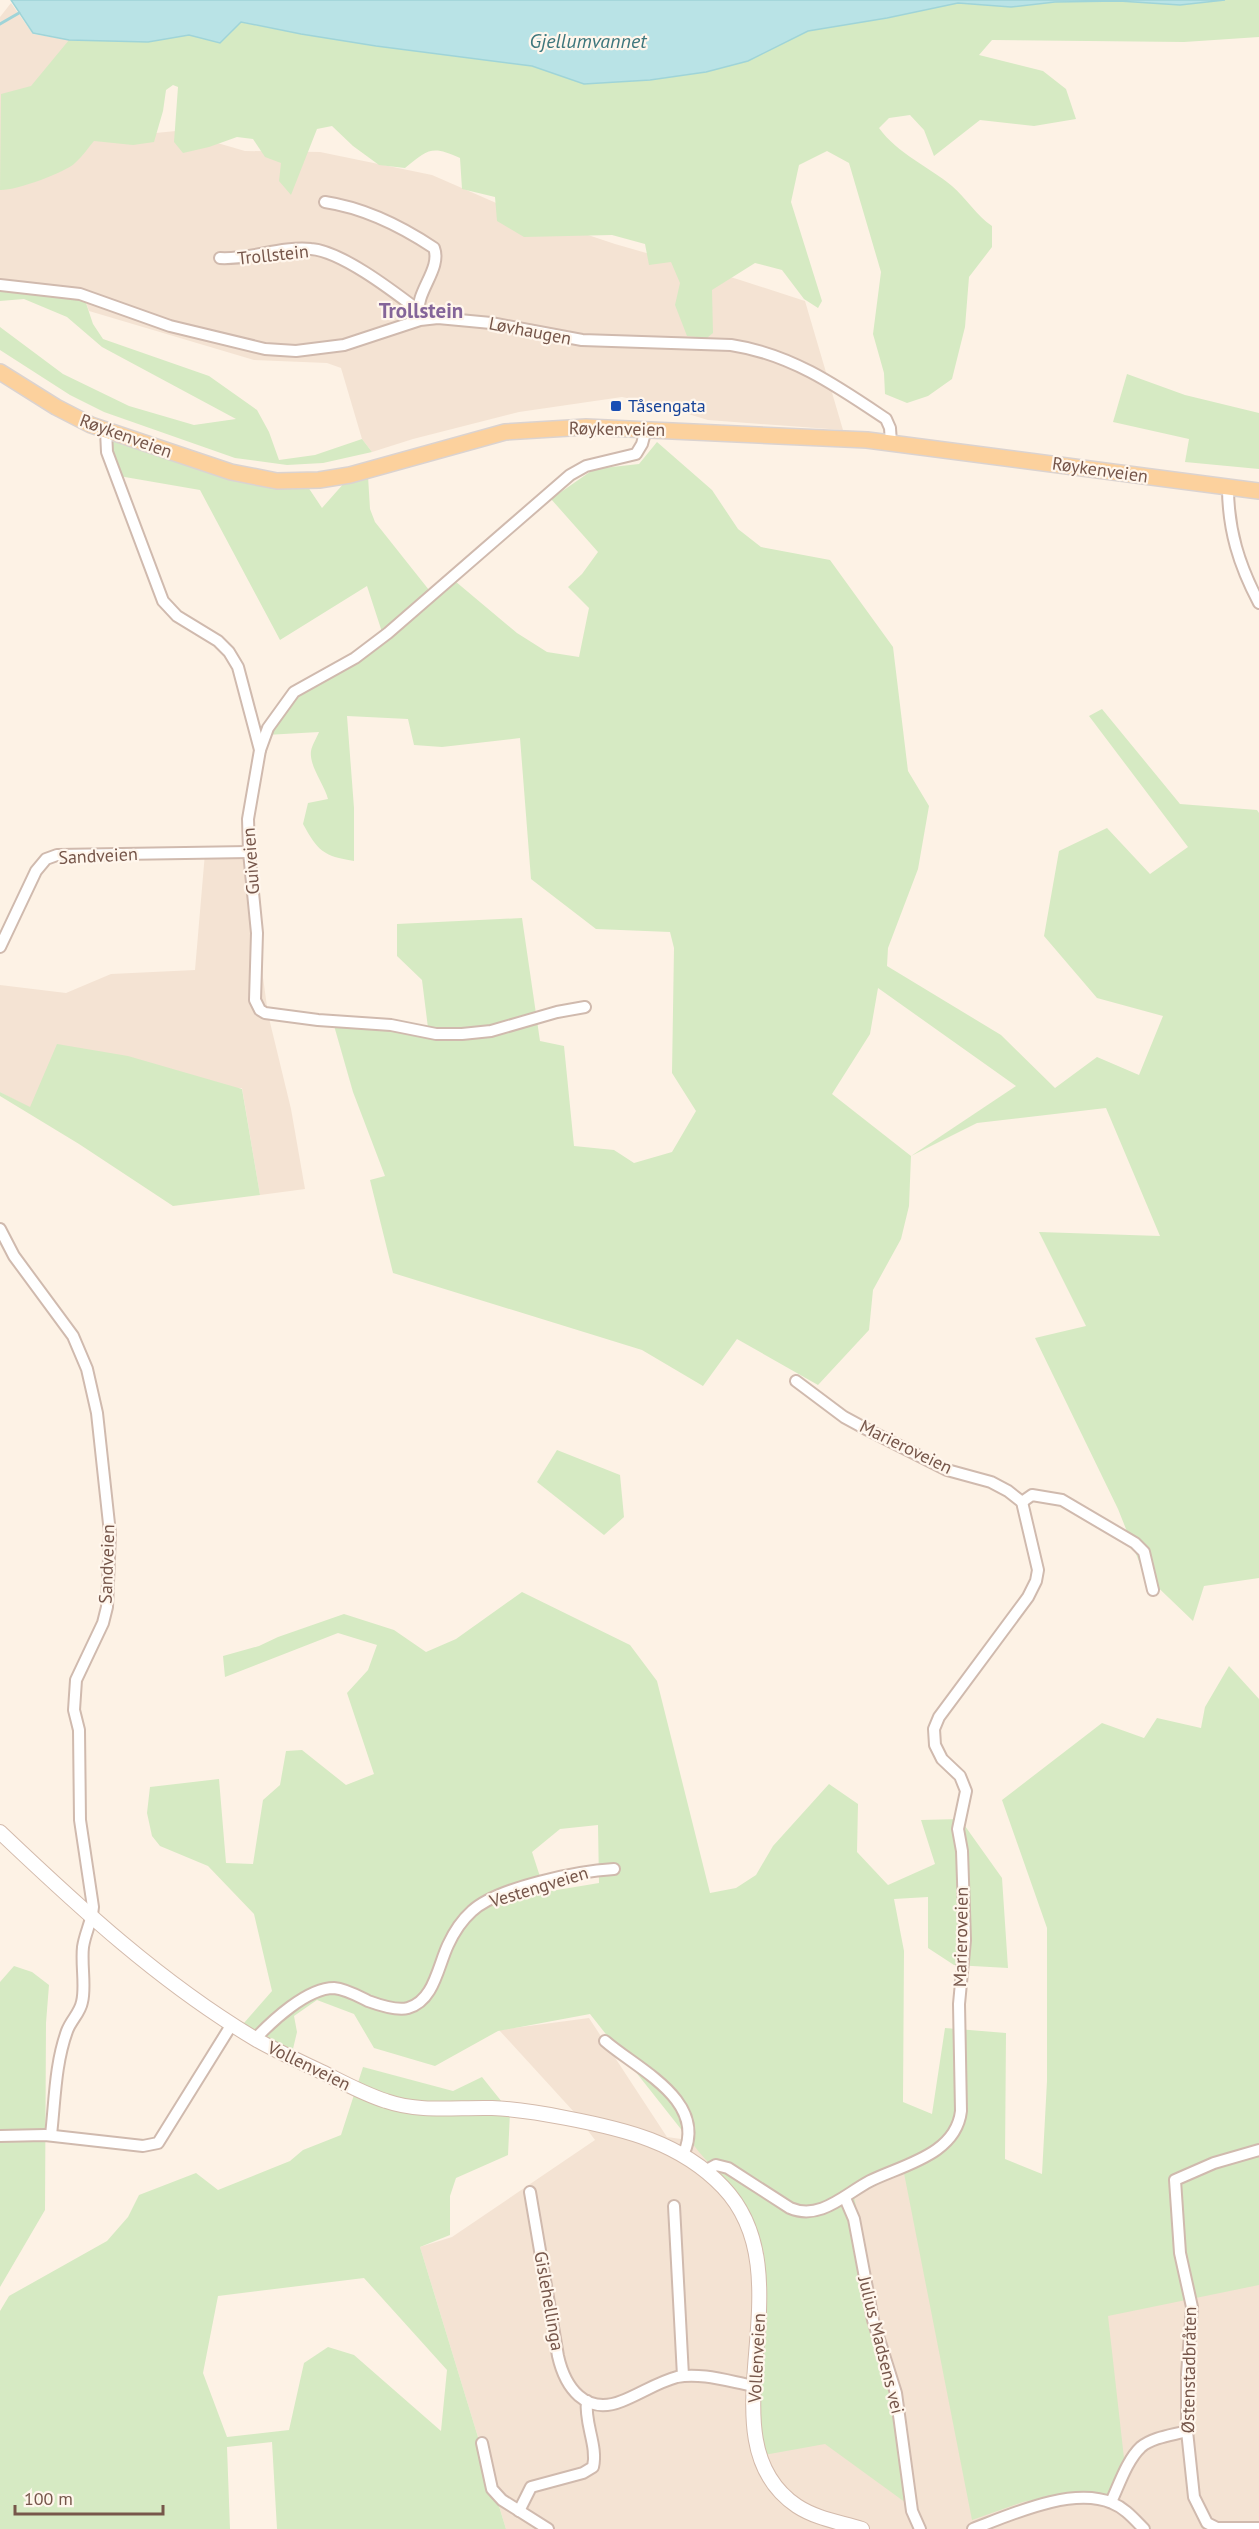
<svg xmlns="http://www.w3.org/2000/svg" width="1259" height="2529" font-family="'PT Sans',sans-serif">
<rect width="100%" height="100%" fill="#fdf2e5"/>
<g fill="#f4e3d3">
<path d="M11,3L33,34L69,40L32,145L176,131L245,151L320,152L432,175L510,209L615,244L737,279L805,301L843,430L708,420L655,404L622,397L519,412L413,439L372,452L362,439L341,368L327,363L254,360L89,311L85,300L40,285L0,279V17Z"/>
<path d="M205,853H246L268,1014L291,1109L305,1189L260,1195L242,1088L30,1108L0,1092V985L66,993L111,974L195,970Z"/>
<path d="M589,2018L667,2137L681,2139L862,2144L1259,2228V2529H506L420,2247L452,2237L595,2140L574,2112L499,2030Z"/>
</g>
<g fill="#d6eac3" fill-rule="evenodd">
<path d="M1225,0H1259V37L1184,42L992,40L979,55L1043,71L1066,89L1076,119L1034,126L980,120L934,156L924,130L910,115L889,118L879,128C898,154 928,166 952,186C967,199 976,215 992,226V247L969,277L965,327L952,379L928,396L907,403L885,394L884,373L873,334L881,272L849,163L827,151L799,165L791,202L822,301L818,308L804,299L782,270L755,263L712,290L713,333L707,338L687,336L675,305L680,283L671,262L649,265L645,244L612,235L524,237L497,221L495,197L462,189L460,158C432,145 428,149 405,168L379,165L353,146L332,126L317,129L291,195L279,181L281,163L265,157L253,139L237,137L209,147L183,153L174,142L178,87L173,85L166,90L163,111L154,142L133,145L94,141C88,148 82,157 75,163C65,173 14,191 0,190L1,94L31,86L69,40L148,42L189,35L220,43L240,22L301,34L376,46L532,66L584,84L650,80L706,72L808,31L887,18L958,3L1011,7L1055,2L1119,1L1180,5Z"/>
<path d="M0,287L85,300L93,324L103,339L209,376L257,410L269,432L279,460L315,455L362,439L372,452L323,463L287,465L235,458L104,412L70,395L0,350V327L63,374L129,406L194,425L236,419L102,347L67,317L24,299L0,301Z"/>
<path d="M1127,374L1185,395L1259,413V469L1185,462L1189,439L1113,422Z"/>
<path d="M109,439L231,479L308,487L322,508L345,482L368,476L370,509L375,522L429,590L382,632L367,586L280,640L200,490L119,476Z"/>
<path d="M657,442L712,490L738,529L761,547L830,560L893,647L908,771L929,806L918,869L888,948L887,966L1001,1035L1055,1088L1097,1057L1139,1075L1163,1016L1097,998L1044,936L1059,851L1107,828L1150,874L1188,847L1089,716L1102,709L1180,804L1257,810L1259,813V1578L1204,1586L1193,1621L1144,1574L1118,1509L1035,1338L1086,1326L1039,1232L1160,1236L1106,1108L977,1123L911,1156L909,1206L901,1239L873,1290L869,1330L818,1385L737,1339L703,1386L642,1350L393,1273L370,1180L385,1176L353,1092L333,1022L428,1028L422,980L397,956V924L522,918L540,1041L564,1046L574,1146L614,1150L634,1163L672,1152L696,1111L672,1073L674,948L670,932L596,929L531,879L520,738L442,747L414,745L408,719L347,716L354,808V861C323,856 318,851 303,824L308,803L328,799C324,784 309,766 311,751C312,745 317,737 319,732L266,735L297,691L361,652L449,576L517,633L547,652L579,657L589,608L568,587L582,574L598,552L551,499L594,469L639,464ZM878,988L1016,1086L911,1156L832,1094L870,1034Z"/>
<path d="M57,1044L128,1056L242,1089L260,1195L173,1206L79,1144L0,1096V1092L30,1107Z"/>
<path d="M557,1450L620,1475L624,1517L604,1535L537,1482Z"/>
<path d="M522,1592L630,1645L657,1681L710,1893L736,1888L756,1875L773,1846L829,1784L858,1804L857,1852L888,1885L935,1864L921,1820L960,1819L1002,1878L1008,1968L954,1965L928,1948V1897L894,1899L904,1951L903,2102L932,2114L945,2028L1006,2033L1005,2159L1042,2174L1047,2081V1928L1002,1800L1102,1723L1144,1738L1157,1718L1201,1728L1205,1707L1229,1666L1259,1699V2285L1108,2316L1125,2467L1110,2499L1070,2492L1023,2502L972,2520L903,2168L854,2196L913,2508L825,2444L764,2455L758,2424L763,2332L764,2252L738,2196L699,2152L590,2014L498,2031L435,2066L374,2048L354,2014L317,2000L294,2016L297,2032L292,2053L268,2042L244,2023L272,1991L254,1914L208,1866L160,1846L152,1836L147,1813L150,1787L219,1779L226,1863L253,1864L263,1800L280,1785L286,1751L302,1750L346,1785L374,1774L347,1693L368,1670L377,1645L338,1633L225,1677L223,1656L259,1646L278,1637L344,1614L394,1630L426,1652L456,1639ZM598,1825L599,1883L545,1892L532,1852L560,1829Z"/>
<path d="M14,1966L32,1972L49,1985L46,2023L45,2210L0,2287V1982Z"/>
<path d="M363,2067L453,2091L482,2077L510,2112L508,2155L456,2178L450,2196V2235L420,2247L506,2529H277L272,2442L227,2447L230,2529H0V2311L9,2296L107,2241L128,2217L139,2195L196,2173L218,2190L290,2161L303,2150L341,2135ZM364,2278L447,2370L441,2431L354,2355L328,2347L304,2363L289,2430L227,2437L203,2373L218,2296Z"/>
</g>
<path fill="#b9e3e6" stroke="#9fd4d8" stroke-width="1.5" d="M11,0H1225L1180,5L1119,1L1055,2L1011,7L958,3L887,18L808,31L748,61L706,72L650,80L584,84L532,66L376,46L301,34L241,22L220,43L189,35L148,42L69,40L33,33Z"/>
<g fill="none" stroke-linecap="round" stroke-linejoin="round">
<path stroke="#9fd4d8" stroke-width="3" d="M0,24L19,13"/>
<g stroke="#d0baae" stroke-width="14">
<g id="street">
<path d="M325,202C365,208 401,226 434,248C442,269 415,292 419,314"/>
<path d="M220,258C250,260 280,246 311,249C341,251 393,291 418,310"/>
<path d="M0,285L80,294L170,326L265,349L296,351L344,345L420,320L438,318L491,323L582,340L731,345C791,354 837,386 886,419L890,428L891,443"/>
<path d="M106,431L107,452L163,601L177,616L218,641L229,652L238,667L260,750L248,819L249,852L257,933L255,1000L260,1010L265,1013L318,1020L391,1025L436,1034H462L491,1031L557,1012L585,1007"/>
<path d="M1228,487C1228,530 1239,565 1259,603"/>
<path d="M260,750L268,728L294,692L355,658L388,633L570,475L586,466L636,454L642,444L646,429"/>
<path d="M0,947L36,871L46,859L57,855L249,852"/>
<path d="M0,1229L14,1256L73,1336L87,1369L97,1413L110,1533L107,1607L103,1623L76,1680L74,1710L79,1730L80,1820L93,1907C92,1921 85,1933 83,1947C81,1965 86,1987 82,2002C80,2013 71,2020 67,2031C55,2064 55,2100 51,2135"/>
<path d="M1022,1502L1032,1495L1062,1500L1135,1543L1144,1552L1153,1590"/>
<path d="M255,2039C272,2021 307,1988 334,1988C346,1989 358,1996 368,2001C379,2005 397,2011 408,2008C434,2001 438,1966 448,1945C453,1934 462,1920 472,1911C498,1887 579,1871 614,1869"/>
<path d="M605,2041C637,2069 709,2101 683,2155"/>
<path d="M0,2136L45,2135L143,2146L158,2143L232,2024"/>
<path d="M1259,2150L1214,2163L1175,2180L1180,2253L1192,2307L1187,2374V2431L1194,2497L1207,2523L1217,2528H1259"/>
<path d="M705,2171L716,2165L728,2168L790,2208C820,2221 845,2194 870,2181C902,2165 956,2155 961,2111L959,2004L965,1940L962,1851L958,1829L966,1791L960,1776L942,1759L935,1745L934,1729L939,1717L1028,1597L1036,1581L1038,1570L1022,1502L1008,1491L991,1482L947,1470L868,1430L844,1417L796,1381"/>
<path d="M530,2192L558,2356C565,2387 585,2416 622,2401C640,2394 658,2382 677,2377C701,2372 731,2382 755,2386"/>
<path d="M845,2198L854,2219L873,2320L896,2393L912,2511L920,2529"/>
<path d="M674,2206L683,2376"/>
<path d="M482,2443L492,2489L502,2500L548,2529"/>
<path d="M1111,2502C1119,2485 1127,2460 1141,2447C1153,2437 1173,2435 1187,2431"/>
<path d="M519,2511L531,2487L583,2473L593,2467C598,2446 584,2423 587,2401"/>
<path d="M973,2529C1010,2515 1072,2486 1112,2503C1125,2508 1134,2519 1144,2529"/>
</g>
</g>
<g stroke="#d3baab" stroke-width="16">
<path id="secondary" d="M0,1832C80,1908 161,1983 257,2040C278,2052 301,2062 324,2073C344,2083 364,2094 386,2101C421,2113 456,2107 492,2108C516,2109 541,2113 566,2118C624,2129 680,2142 723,2187C811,2279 698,2439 797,2506C817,2519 840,2522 862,2529"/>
</g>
<g stroke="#dbd3d0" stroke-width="18">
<path id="primary" d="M0,372L56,407L91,425L231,472L277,481L319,480L350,475L505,432L586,427L867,440L1259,491"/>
</g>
<use href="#street" stroke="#fff" stroke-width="10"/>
<use href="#secondary" stroke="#fff" stroke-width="14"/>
<use href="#primary" stroke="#fcd19d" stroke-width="15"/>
</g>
<rect fill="#1a4fb4" stroke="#fff6ec" stroke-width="2" x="610" y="400" width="12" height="12" rx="3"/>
<g text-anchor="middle" stroke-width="4.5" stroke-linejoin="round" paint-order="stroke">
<g font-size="18" fill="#76564a" stroke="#fff6ec">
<text transform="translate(273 255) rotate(-6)" y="6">Trollstein</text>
<text transform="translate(530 331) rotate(11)" y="6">Løvhaugen</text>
<text transform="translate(617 429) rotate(1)" y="6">Røykenveien</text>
<text transform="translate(126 436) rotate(20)" y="6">Røykenveien</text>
<text transform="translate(1100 470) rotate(8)" y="6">Røykenveien</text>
<text transform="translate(98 856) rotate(-3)" y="6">Sandveien</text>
<text transform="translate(251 861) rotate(-94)" y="6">Guiveien</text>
<text transform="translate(906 1447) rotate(26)" y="6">Marieroveien</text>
<text transform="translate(107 1564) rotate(-88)" y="6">Sandveien</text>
<text transform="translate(539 1887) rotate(-17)" y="6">Vestengveien</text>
<text transform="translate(961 1937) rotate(-89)" y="6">Marieroveien</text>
<text transform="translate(309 2066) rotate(26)" y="6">Vollenveien</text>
<text transform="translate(549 2301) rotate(80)" y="6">Gislehellinga</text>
<text transform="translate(881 2345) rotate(76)" y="6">Julius Madsens vei</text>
<text transform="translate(757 2358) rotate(-87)" y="6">Vollenveien</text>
<text transform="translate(1189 2370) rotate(-89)" y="6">Østenstadbråten</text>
</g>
<g font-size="18" fill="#164399" stroke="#fff6ec" text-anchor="start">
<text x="628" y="412">Tåsengata</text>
</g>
<g font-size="20" font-style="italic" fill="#3d767c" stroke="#fff6ec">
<text x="588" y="48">Gjellumvannet</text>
</g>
<g font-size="21" font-weight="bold" fill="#846599" stroke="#fff6ec">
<text x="421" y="318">Trollstein</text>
</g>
</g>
<path d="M15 2505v9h148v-9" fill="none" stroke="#76564a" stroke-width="3"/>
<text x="24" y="2505" font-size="18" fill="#76564a" stroke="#fff6ec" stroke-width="4.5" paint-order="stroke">100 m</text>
</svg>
